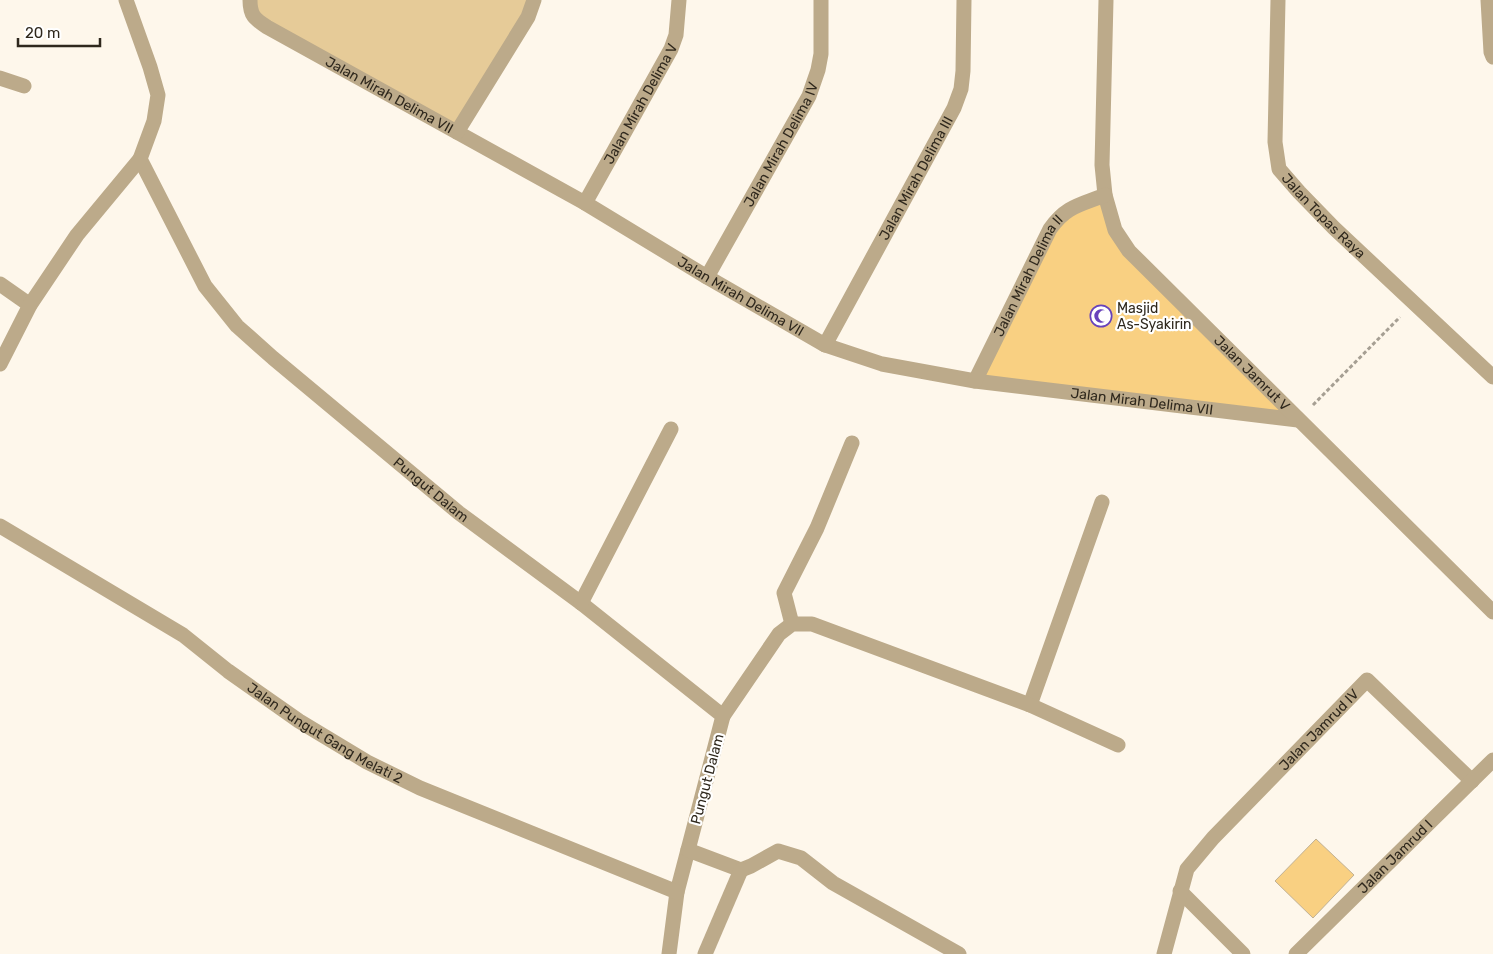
<svg xmlns="http://www.w3.org/2000/svg" width="1493" height="954" font-family="Rubik,sans-serif">
<rect width="100%" height="100%" fill="#fef7eb"/>
<path fill="#e6cb98" d="M250,0H534L457,132L267,27Z"/>
<g fill="#f9d082" stroke="#c1b194">
<path d="M1105,195L1129,251L1298,420L975,381L1068,209Z"/>
<path d="M1316,839L1354,875L1313,918L1275,881Z"/>
</g>
<g fill="none" stroke-linecap="round" stroke-linejoin="round">
<path stroke="#a69f93" stroke-width="3" stroke-dasharray="4 2.5" stroke-linecap="butt" d="M1313,405L1400,317"/>
<g stroke="#bcaa8a" stroke-width="15">
<path id="s1" d="M126,0L150,67L158,95L154,121L140,159L205,286L237,326L273,358L459,513L581,603L723,716L677,892L669,954"/>
<path id="s2" d="M250,0C250,16 255,19 267,27L585,203L707,277L825,345L882,364L975,381L1298,420"/>
<path id="s3" d="M1106,0L1102,165L1105,195L1115,230L1129,251L1493,612"/>
<path id="s4" d="M1278,0L1275,142L1279,169L1299,192L1334,228L1493,377"/>
<path d="M1488,0L1491,52L1493,57"/>
<path d="M0,78L24,86"/>
<path d="M457,132L528,17L534,0"/>
<path id="s5" d="M585,203L671,49L676,35L679,0"/>
<path id="s6" d="M707,277L809,96L818,70L821,54V0"/>
<path d="M0,284L30,305"/>
<path id="s7" d="M825,345L954,108L961,89L963,71L964,0"/>
<path d="M0,364L30,305L77,235L140,159"/>
<path id="s8" d="M975,381L1050,229C1066,206 1080,205 1105,195"/>
<path id="s9" d="M0,526L183,635L228,671L299,721L367,762L420,788L677,892"/>
<path d="M581,603L671,429"/>
<path d="M792,624L784,593L817,528L852,443"/>
<path d="M1030,705L1102,502"/>
<path d="M723,716L779,634L792,624H812L1030,705L1118,745"/>
<path d="M688,850L741,870L751,866L778,851L801,858L833,883L959,954"/>
<path d="M1180,891L1243,954"/>
<path d="M705,954L741,870"/>
<path id="s10" d="M1164,954L1187,869L1213,838L1367,680L1472,781"/>
<path id="s11" d="M1296,954L1493,760"/>
</g>
</g>
<defs>
<g id="mosque-ring" transform="scale(1.125)"><circle r="9.5" fill="#fff" stroke="#6742bb" stroke-width="1.5"/><path d="M3.5-4.9A6 6 0 1 0 3.5 4.9A5 5 0 1 1 3.5-4.9Z" fill="#6742bb"/></g>
</defs>
<g fill-rule="evenodd">
<use href="#mosque-ring" x="1101" y="316"/>
</g>
<g text-anchor="middle" stroke-width="4.5" stroke-linejoin="round" paint-order="stroke">
<g font-size="14" fill="#2f281d" stroke="#fff">
<text dy="5" stroke="none"><textPath href="#s2" startOffset="174">Jalan Mirah Delima VII</textPath></text>
<text dy="5" stroke="none"><textPath href="#s5" startOffset="114">Jalan Mirah Delima V</textPath></text>
<text dy="5" stroke="none"><textPath href="#s6" startOffset="152">Jalan Mirah Delima IV</textPath></text>
<text dy="5" stroke="none"><textPath href="#s7" startOffset="190">Jalan Mirah Delima III</textPath></text>
<text dy="5" stroke="none"><textPath href="#s4" startOffset="234">Jalan Topas Raya</textPath></text>
<text dy="5" stroke="none"><textPath href="#s8" startOffset="118">Jalan Mirah Delima II</textPath></text>
<text dy="5" stroke="none"><textPath href="#s2" startOffset="579">Jalan Mirah Delima VII</textPath></text>
<text dy="5" stroke="none"><textPath href="#s3" startOffset="430">Jalan Jamrut V</textPath></text>
<text dy="5" stroke="none"><textPath href="#s2" startOffset="999">Jalan Mirah Delima VII</textPath></text>
<text dy="5" stroke="none"><textPath href="#s1" startOffset="615">Pungut Dalam</textPath></text>
<text dy="5" stroke="none"><textPath href="#s10" startOffset="280">Jalan Jamrud IV</textPath></text>
<text dy="5" stroke="none"><textPath href="#s9" startOffset="386">Jalan Pungut Gang Melati 2</textPath></text>
<text transform="translate(707 779) rotate(-75)" y="5">Pungut Dalam</text>
<text dy="5" stroke="none"><textPath href="#s11" startOffset="139">Jalan Jamrud I</textPath></text>
</g>
<g font-size="14" fill="#2f281d" stroke="#fff" text-anchor="start">
<text x="1117" y="313">Masjid<tspan x="1117" dy="16">As-Syakirin</tspan></text>
</g>
</g>
<path d="M18 38v8h82v-8" fill="none" stroke="#2f281d" stroke-width="2.5"/>
<text x="25" y="38" font-size="15" fill="#2f281d" stroke="#ffffff" stroke-width="4" paint-order="stroke">20 m</text>
</svg>
